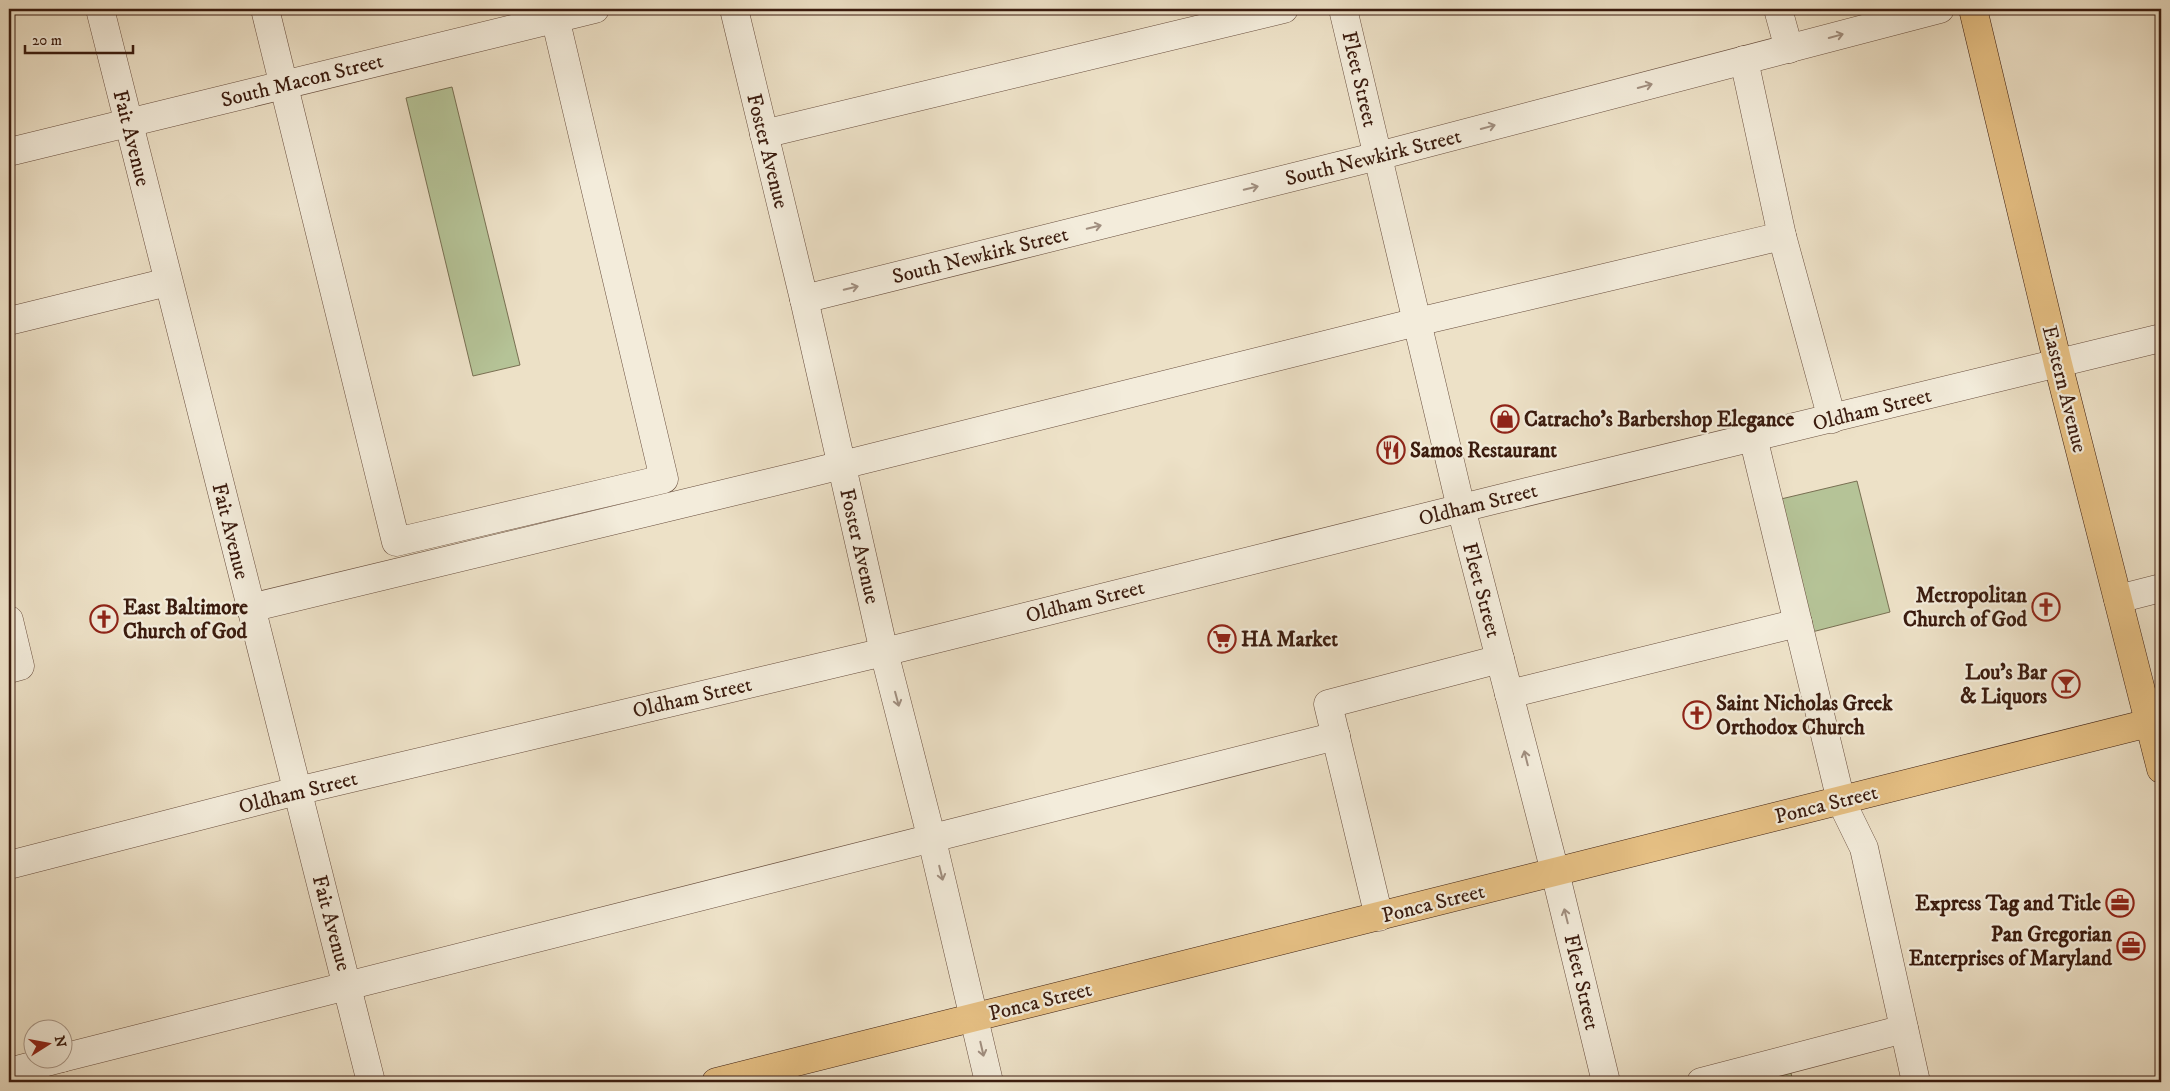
<svg xmlns="http://www.w3.org/2000/svg" width="2170" height="1091" font-family="'IM FELL DW Pica',serif">
<rect width="100%" height="100%" fill="#ede1c7"/>
<filter id="stains"><feTurbulence type="fractalNoise" baseFrequency=".004" numOctaves="4"/><feColorMatrix values="0 0 0 0 .2 0 0 0 0 .09 0 0 0 0 .02 0 0 0 .5 -.17"/></filter>
<radialGradient id="worn" r=".72"><stop offset=".6" stop-color="#630" stop-opacity="0"/><stop offset="1" stop-color="#630" stop-opacity=".3"/></radialGradient>
<g fill="#b5c397" stroke="#786f52">
<path d="M452,87L520,365L473,376L406,98Z"/>
<path d="M1857,481L1890,612L1812,632L1781,499Z"/>
<path d="M1791,1073L1793,1082H1754Z"/>
</g>
<g fill="none" stroke-linecap="round" stroke-linejoin="round">
<g stroke="#674c3c" stroke-width="29">
<g id="minor">
<path d="M100,9L371,1082"/>
<path d="M265,9L396,542L664,479L553,9"/>
<path d="M734,9L804,299L884,652L932,840L989,1082"/>
<path d="M1343,9L1461,508L1555,872L1606,1082"/>
<path d="M1778,9L1789,49"/>
<path d="M1744,60L1782,236L1832,419"/>
<path d="M764,134L1284,9"/>
<path d="M9,152L595,9"/>
<path d="M804,299L1378,156L1940,9"/>
<path d="M9,321L168,282"/>
<path d="M1753,437L1841,801L1864,848L1916,1082"/>
<path d="M2118,599L2161,588"/>
<path d="M250,608L806,474L1417,322L1782,236"/>
<path d="M9,620L20,666L9,669"/>
<path d="M1509,694L1798,623"/>
<path d="M9,865L297,791L884,652L1494,500L2161,338"/>
<path d="M1379,917L1328,704L1500,659"/>
<path d="M62,1058L1336,736"/>
<path d="M9,1072L62,1058"/>
<path d="M1701,1082L1904,1029"/>
</g>
</g>
<g stroke="#3a1b0e" stroke-width="29">
<g id="major">
<path d="M1973,9L2058,364L2161,769"/>
<path d="M716,1082L2161,720"/>
</g>
</g>
<use href="#minor" stroke="#f3ecdb" stroke-width="28"/>
<use href="#major" stroke="#e6c084" stroke-width="28"/>
</g>
<defs><path id="oneway-shaft" d="M-6 0H5M1.5-3L5.5 0L1.5 3" fill="none" stroke-width="1.6" stroke-linecap="round" stroke-linejoin="round" transform="scale(1.25)"/></defs>
<g stroke="#a08e7f">
<use href="#oneway-shaft" transform="translate(1836 36) rotate(-15)"/>
<use href="#oneway-shaft" transform="translate(1645 86) rotate(-15)"/>
<use href="#oneway-shaft" transform="translate(1488 127) rotate(-15)"/>
<use href="#oneway-shaft" transform="translate(1251 188) rotate(-14)"/>
<use href="#oneway-shaft" transform="translate(1094 227) rotate(-14)"/>
<use href="#oneway-shaft" transform="translate(851 288) rotate(-14)"/>
<use href="#oneway-shaft" transform="translate(897 699) rotate(75)"/>
<use href="#oneway-shaft" transform="translate(1526 758) rotate(-104)"/>
<use href="#oneway-shaft" transform="translate(941 873) rotate(76)"/>
<use href="#oneway-shaft" transform="translate(1566 916) rotate(-104)"/>
<use href="#oneway-shaft" transform="translate(982 1049) rotate(77)"/>
</g>
<defs>
<g id="shop-ring" transform="scale(1.4375)"><circle r="9.5" fill="#f3ecdb" stroke="#8f2418" stroke-width="1.5"/><path d="M-5-2.5h2.3a2.7 3.5 0 0 1 5.4 0H5L5.5 6h-11ZM-1.5-2.5h3a1.5 2.3 0 0 0-3 0Z" fill="#8f2418"/></g>
<g id="restaurant-ring" transform="scale(1.4375)"><circle r="9.5" fill="#f3ecdb" stroke="#8f2418" stroke-width="1.5"/><path d="M-5-6h1v4h1v-4h1v4h1v-4h1v5L-1.5 .5V6h-2V.5L-5-1ZM5-6V6H3V1.5H1.5Q1.5-4 5-6Z" fill="#8f2418"/></g>
<g id="church-ring" transform="scale(1.4375)"><circle r="9.5" fill="#f3ecdb" stroke="#8f2418" stroke-width="1.5"/><path d="M-1.2-6h2.4v3.5h3.3v2.4h-3.3V6h-2.4V-.1h-3.3v-2.4h3.3Z" fill="#8f2418"/></g>
<g id="supermarket-ring" transform="scale(1.4375)"><circle r="9.5" fill="#f3ecdb" stroke="#8f2418" stroke-width="1.5"/><path d="M-6-5.5h2.5l.6 2H6L4.5 2H-2.5L-4.4-4H-6ZM-1.5 3.2a1.3 1.3 0 1 0 .1 0ZM3 3.2a1.3 1.3 0 1 0 .1 0Z" fill="#8f2418"/></g>
<g id="bar-ring" transform="scale(1.4375)"><circle r="9.5" fill="#f3ecdb" stroke="#8f2418" stroke-width="1.5"/><path d="M-6-5H6L.8 .8V4.5H3.5V6h-7V4.5H-.8V.8Z" fill="#8f2418"/></g>
<g id="office-ring" transform="scale(1.4375)"><circle r="9.5" fill="#f3ecdb" stroke="#8f2418" stroke-width="1.5"/><path d="M-6-3h4V-5.5h4V-3h4V5H-6ZM-1-4.5V-3h2v-1.5ZM-6 0V1H6V0Z" fill="#8f2418"/></g>
</defs>
<g fill-rule="evenodd">
<use href="#shop-ring" x="1505" y="419"/>
<use href="#restaurant-ring" x="1391" y="450"/>
<use href="#church-ring" x="2046" y="607"/>
<use href="#church-ring" x="104" y="619"/>
<use href="#supermarket-ring" x="1222" y="639"/>
<use href="#bar-ring" x="2066" y="684"/>
<use href="#church-ring" x="1697" y="715"/>
<use href="#office-ring" x="2120" y="903"/>
<use href="#office-ring" x="2131" y="946"/>
</g>
<g text-anchor="middle" stroke-width="4.5" stroke-linejoin="round" paint-order="stroke">
<g font-size="21" fill="#3a1b0e" stroke="#f3ecdb">
<text transform="translate(1360 79) rotate(77)" y="7">Fleet Street</text>
<text transform="translate(302 80) rotate(-14)" y="7">South Macon Street</text>
<text transform="translate(132 138) rotate(76)" y="7">Fait Avenue</text>
<text transform="translate(768 151) rotate(76)" y="7">Foster Avenue</text>
<text transform="translate(1373 157) rotate(-14)" y="7">South Newkirk Street</text>
<text transform="translate(980 255) rotate(-14)" y="7">South Newkirk Street</text>
<text transform="translate(2065 389) rotate(76)" y="7">Eastern Avenue</text>
<text transform="translate(1872 409) rotate(-14)" y="7">Oldham Street</text>
<text transform="translate(1478 504) rotate(-14)" y="7">Oldham Street</text>
<text transform="translate(231 531) rotate(76)" y="7">Fait Avenue</text>
<text transform="translate(860 546) rotate(77)" y="7">Foster Avenue</text>
<text transform="translate(1482 590) rotate(75)" y="7">Fleet Street</text>
<text transform="translate(1085 601) rotate(-14)" y="7">Oldham Street</text>
<text transform="translate(692 697) rotate(-13)" y="7">Oldham Street</text>
<text transform="translate(298 792) rotate(-14)" y="7">Oldham Street</text>
<text transform="translate(1826 804) rotate(-14)" y="7">Ponca Street</text>
<text transform="translate(1433 903) rotate(-14)" y="7">Ponca Street</text>
<text transform="translate(332 923) rotate(75)" y="7">Fait Avenue</text>
<text transform="translate(1582 982) rotate(77)" y="7">Fleet Street</text>
<text transform="translate(1040 1001) rotate(-14)" y="7">Ponca Street</text>
</g>
<g font-size="21" font-weight="bold" fill="#3a1b0e" stroke="#f3ecdb" text-anchor="start">
<text x="1524" y="426">Catracho's Barbershop Elegance</text>
<text x="1410" y="457">Samos Restaurant</text>
<text x="2027" y="602" text-anchor="end">Metropolitan<tspan x="2027" dy="24">Church of God</tspan></text>
<text x="123" y="614">East Baltimore<tspan x="123" dy="24">Church of God</tspan></text>
<text x="1241" y="646">HA Market</text>
<text x="2047" y="679" text-anchor="end">Lou's Bar<tspan x="2047" dy="24">&amp; Liquors</tspan></text>
<text x="1716" y="710">Saint Nicholas Greek<tspan x="1716" dy="24">Orthodox Church</tspan></text>
<text x="2101" y="910" text-anchor="end">Express Tag and Title</text>
<text x="2112" y="941" text-anchor="end">Pan Gregorian<tspan x="2112" dy="24">Enterprises of Maryland</tspan></text>
</g>
</g>
<rect width="2170" height="1091" fill="none" stroke="#ede1c7" stroke-width="30"/>
<rect x="10" y="10" width="2150" height="1071" fill="none" stroke="#3a1b0e" stroke-width="2.5"/>
<rect x="15" y="15" width="2140" height="1061" fill="none" stroke="#3a1b0e"/>
<g transform="translate(48 1044) rotate(79)"><circle r="24" fill="#f3ecdb" stroke="#a99889"/>
<path d="M0-4L9 19L0 12L-9 19Z" fill="#8f2418"/>
<text y="-8" font-size="14" font-weight="bold" text-anchor="middle" fill="#3a1b0e">N</text>
</g>
<path d="M25 45v8h108v-8" fill="none" stroke="#3a1b0e" stroke-width="2.5"/>
<text x="32" y="45" font-size="15" fill="#3a1b0e" stroke="#f3ecdb" stroke-width="4" paint-order="stroke">20 m</text>
<rect width="100%" height="100%" filter="url(#stains)"/>
<rect width="100%" height="100%" fill="url(#worn)"/>
</svg>
